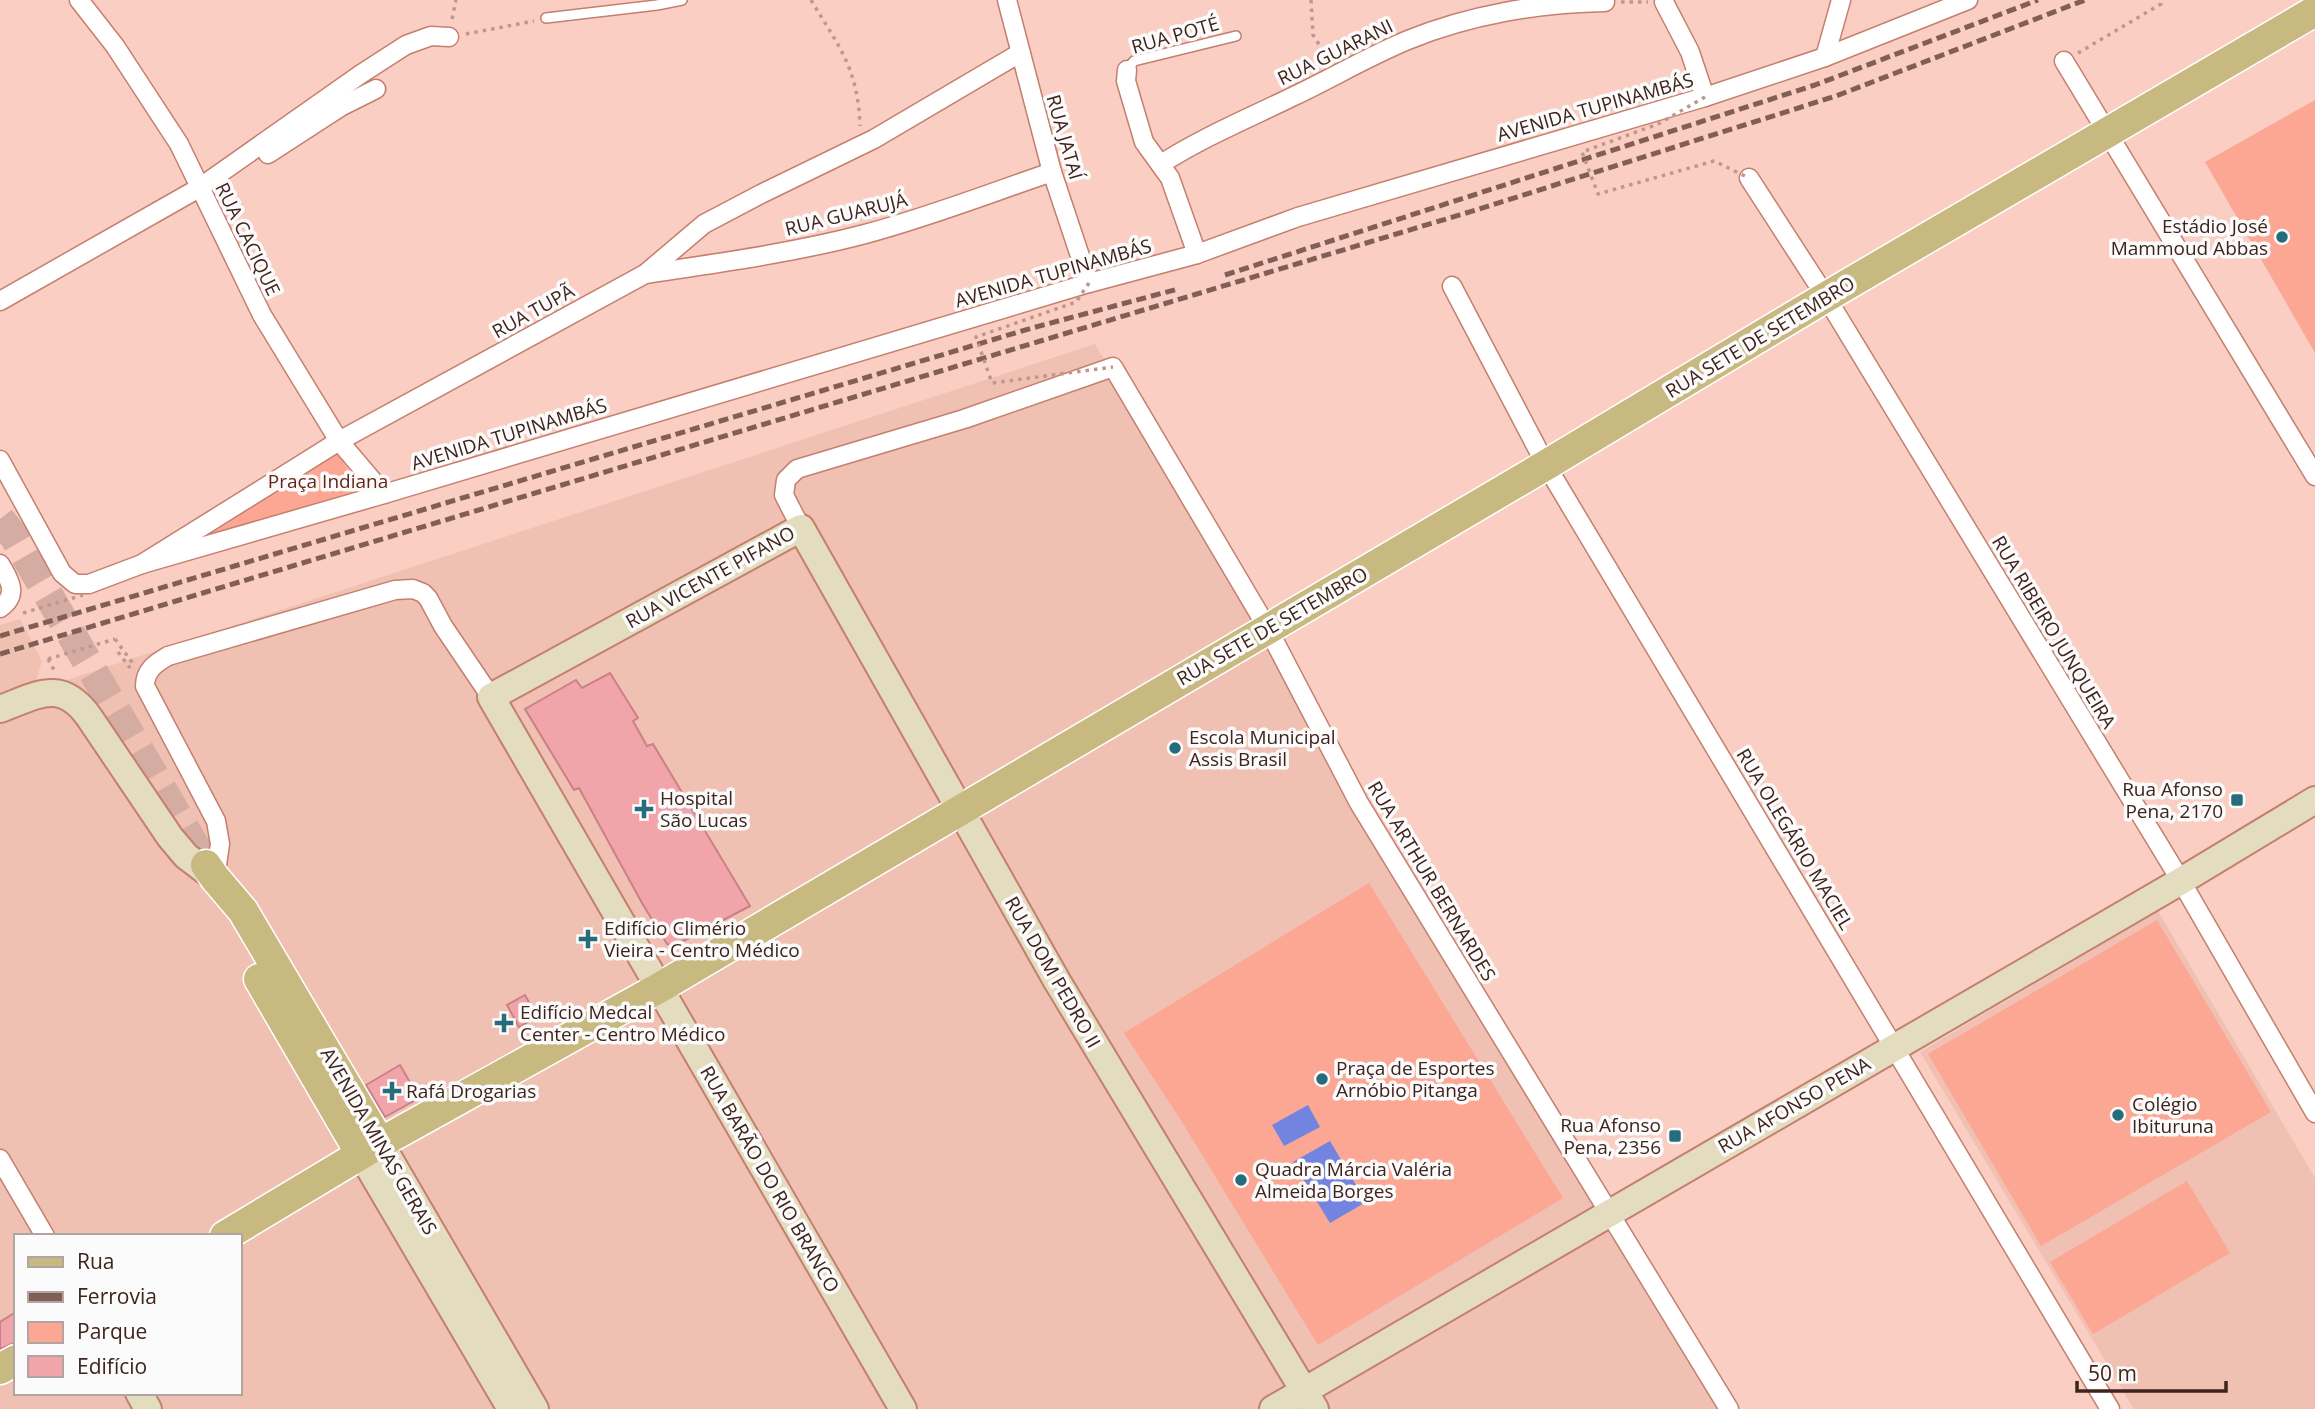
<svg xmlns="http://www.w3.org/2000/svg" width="2315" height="1409" font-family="'Open Sans',sans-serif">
<rect width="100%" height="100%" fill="#fbcec3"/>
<g fill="#f0c0b3" fill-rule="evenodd">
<path d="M1095,344L1723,1409H0V625L20,619L42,661L33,691ZM16,1236H240V1393H16Z"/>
<path d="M2158,911L2315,1178V1409H2134L1920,1052Z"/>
</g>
<g fill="#fba793">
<path d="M2315,100V353L2205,162Z"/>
<path d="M335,450L365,495L171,551Z"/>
<path d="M1369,883L1563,1198L1318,1345L1182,1122L1124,1033Z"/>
<path d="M2157,920L2271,1112L2041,1246L1928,1054Z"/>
<path d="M2187,1181L2230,1253L2093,1334L2050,1262Z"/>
</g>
<g fill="#7384e0">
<path d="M1308,1105L1320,1127L1284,1146L1272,1125Z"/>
<path d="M1330,1141L1366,1202L1330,1223L1293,1162Z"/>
</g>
<g fill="#f1a5ab" stroke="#c98187" stroke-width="2">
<path d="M610,673L638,718L633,721L647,746L653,744L750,906L674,946L667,944L642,903L579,788L574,790L525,709L576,680L582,688Z"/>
<path d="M525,995L537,1017L519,1027L507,1005Z"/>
<path d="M400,1065L419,1098L385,1117L366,1085Z"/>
<path d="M16,1312V1342L0,1349V1322Z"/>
</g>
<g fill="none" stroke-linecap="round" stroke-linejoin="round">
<path stroke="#d5aca2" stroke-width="30" stroke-dasharray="30 15" stroke-linecap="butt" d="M0,519L15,538L206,865"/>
<g stroke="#c47f6e" stroke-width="12">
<g id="lane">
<path d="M546,18L657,5L682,0"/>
<path d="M1127,70L1134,61L1236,36"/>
</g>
</g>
<g stroke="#c47f6e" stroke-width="21">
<g id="street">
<path d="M79,0L115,46L179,144L262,315L339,441L384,494"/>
<path d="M1007,0L1052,172L1089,283"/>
<path d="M1664,2L1690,52L1705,97"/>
<path d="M1825,57L1841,0"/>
<path d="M2064,61L2315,476"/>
<path d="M1127,70L1126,81L1144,142L1170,178L1197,254"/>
<path d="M268,154L342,106L376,89"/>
<path d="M1161,164C1203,137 1249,118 1294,96C1332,78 1369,56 1408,40C1469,15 1539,3 1605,2"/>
<path d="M1749,178L1826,297L2181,881L2315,1113"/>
<path d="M645,274C718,263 793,253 865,234C929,217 990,193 1052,172"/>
<path d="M1452,286L1546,465L2110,1409"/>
<path d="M0,301L199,188L361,74L406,45L431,36L449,37"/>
<path d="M0,460L62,573L75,584H89L142,564L339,441L645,274L704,224L761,194L874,139L1020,53"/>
<path d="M801,528L784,495L786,480L797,469L964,419L1113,367L1268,629L1359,803L1729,1409"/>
<path d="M0,564C10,580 19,595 0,608"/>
<path d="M142,564L384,494L1089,283L1197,254L1298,217L1705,97L1825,57L1968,0"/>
<path d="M215,878L220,844L216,821L145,686C145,670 156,663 168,656L395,590L413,589L423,593L428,598L443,626L491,697"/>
<path d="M0,1159L45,1236"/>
</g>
</g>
<g stroke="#c47f6e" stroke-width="30">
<g id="secondary">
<path d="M0,709C38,695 61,678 89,717L170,837L186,856L215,878"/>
<path d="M380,1143L535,1409"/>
<path d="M361,1154L511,1409"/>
<path d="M139,1393L148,1409"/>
<path d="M903,1409L491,697L801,528L1057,981L1315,1409"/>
<path d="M1273,1409L2181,881L2315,800"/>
</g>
</g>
<g stroke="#fff" stroke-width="33">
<g id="primary">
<path d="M206,865L215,878L243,911L380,1143"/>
<path d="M259,979L361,1154"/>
<path d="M225,1236L380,1143L659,988L1546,465L1826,297L2315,11"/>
<path d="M0,1369L16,1360"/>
</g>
</g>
<g stroke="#bf978e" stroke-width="3.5" stroke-dasharray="3.5 5" stroke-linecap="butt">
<path d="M811,0C839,47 858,68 860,126"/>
<path d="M1311,0L1313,35L1329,60"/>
<path d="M1621,2H1648"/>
<path d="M452,19L456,0"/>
<path d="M466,34L534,21"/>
<path d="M2078,53L2161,4L2159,0"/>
<path d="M115,639L134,665"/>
<path d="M118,652L130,668"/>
<path d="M48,659L54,670"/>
</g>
<use href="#lane" stroke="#fff" stroke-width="9"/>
<use href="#street" stroke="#fff" stroke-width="18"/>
<use href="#secondary" stroke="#e3dcbf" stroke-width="26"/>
<use href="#primary" stroke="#c7b980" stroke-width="30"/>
<g stroke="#815f56" stroke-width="5" stroke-dasharray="10 5" stroke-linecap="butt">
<path d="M1225,275L1815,85L2038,0"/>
<path d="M0,636L1032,328L1178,289"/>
<path d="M0,654L1476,210L1836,96L2085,0"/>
</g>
<g stroke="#bf978e" stroke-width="3.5" stroke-dasharray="3.5 5" stroke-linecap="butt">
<path d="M1705,97L1658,124L1582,152L1598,194L1714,161L1749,178"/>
<path d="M1089,283L1076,302L976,337L992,383L1113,367"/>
<path d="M23,613L83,595"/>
<path d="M48,659L115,639"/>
</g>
</g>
<g fill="#266c7b" stroke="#fbfbfb" stroke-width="2.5">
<circle cx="2282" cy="237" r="7"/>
<circle cx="1175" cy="748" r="7"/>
<rect x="2230" y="793" width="14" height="14" rx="3.5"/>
<path d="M640.5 798.5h7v7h7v7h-7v7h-7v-7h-7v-7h7z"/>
<path d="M584.5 928.5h7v7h7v7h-7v7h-7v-7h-7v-7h7z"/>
<path d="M500.5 1012.5h7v7h7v7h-7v7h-7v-7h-7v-7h7z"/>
<circle cx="1322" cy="1079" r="7"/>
<path d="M388.5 1080.5h7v7h7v7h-7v7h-7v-7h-7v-7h7z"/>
<circle cx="2118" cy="1115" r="7"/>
<rect x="1668" y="1129" width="14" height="14" rx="3.5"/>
<circle cx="1241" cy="1180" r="7"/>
</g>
<g text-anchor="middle" stroke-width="7" stroke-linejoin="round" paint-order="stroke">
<g font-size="19" fill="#3f231c" stroke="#fbfbfb">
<text transform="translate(1175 35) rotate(-16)" y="7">RUA POTÉ</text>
<text transform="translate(1335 52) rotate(-26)" y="7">RUA GUARANI</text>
<text transform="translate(1595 107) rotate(-16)" y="7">AVENIDA TUPINAMBÁS</text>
<text transform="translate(1065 137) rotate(74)" y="7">RUA JATAÍ</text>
<text transform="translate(846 214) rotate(-14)" y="7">RUA GUARUJÁ</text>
<text transform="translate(248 239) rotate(64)" y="7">RUA CACIQUE</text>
<text transform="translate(1053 273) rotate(-16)" y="7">AVENIDA TUPINAMBÁS</text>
<text transform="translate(533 311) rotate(-29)" y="7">RUA TUPÃ</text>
<text transform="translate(1760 337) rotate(-31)" y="7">RUA SETE DE SETEMBRO</text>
<text transform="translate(509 434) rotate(-17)" y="7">AVENIDA TUPINAMBÁS</text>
<text transform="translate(710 577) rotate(-29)" y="7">RUA VICENTE PIFANO</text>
<text transform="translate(1272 626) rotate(-30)" y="7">RUA SETE DE SETEMBRO</text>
<text transform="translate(2054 632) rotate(59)" y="7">RUA RIBEIRO JUNQUEIRA</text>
<text transform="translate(1795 839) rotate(59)" y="7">RUA OLEGÁRIO MACIEL</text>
<text transform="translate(1432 881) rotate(59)" y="7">RUA ARTHUR BERNARDES</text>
<text transform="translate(1053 972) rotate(60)" y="7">RUA DOM PEDRO II</text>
<text transform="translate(1794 1105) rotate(-30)" y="7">RUA AFONSO PENA</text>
<text transform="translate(379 1141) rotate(60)" y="7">AVENIDA MINAS GERAIS</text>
<text transform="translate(770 1179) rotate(60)" y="7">RUA BARÃO DO RIO BRANCO</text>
</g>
<g font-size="19" fill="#3f231c" stroke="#fbfbfb" text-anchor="start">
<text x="2268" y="233" text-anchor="end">Estádio José<tspan x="2268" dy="22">Mammoud Abbas</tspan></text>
<text x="1189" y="744">Escola Municipal<tspan x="1189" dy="22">Assis Brasil</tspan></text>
<text x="2223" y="796" text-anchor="end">Rua Afonso<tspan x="2223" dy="22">Pena, 2170</tspan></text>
<text x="660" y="805">Hospital<tspan x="660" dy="22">São Lucas</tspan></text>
<text x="604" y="935">Edifício Climério<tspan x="604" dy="22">Vieira - Centro Médico</tspan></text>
<text x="520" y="1019">Edifício Medcal<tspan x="520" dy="22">Center - Centro Médico</tspan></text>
<text x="1336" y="1075">Praça de Esportes<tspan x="1336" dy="22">Arnóbio Pitanga</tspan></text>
<text x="406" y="1098">Rafá Drogarias</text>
<text x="2132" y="1111">Colégio<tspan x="2132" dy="22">Ibituruna</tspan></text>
<text x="1661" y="1132" text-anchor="end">Rua Afonso<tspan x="1661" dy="22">Pena, 2356</tspan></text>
<text x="1255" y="1176">Quadra Márcia Valéria<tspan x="1255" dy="22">Almeida Borges</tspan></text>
</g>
<g font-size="19" fill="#682415" stroke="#fbfbfb">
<text x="328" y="488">Praça Indiana</text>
</g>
</g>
<rect x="14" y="1234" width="228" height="161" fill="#fbfbfb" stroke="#b0a5a2" stroke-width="2"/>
<rect x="28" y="1257" width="35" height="10" fill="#c7b980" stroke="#b0a5a2" stroke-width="2"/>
<text x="77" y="1269" font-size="21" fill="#3f231c">Rua</text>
<rect x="28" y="1292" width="35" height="10" fill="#815f56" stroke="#b0a5a2" stroke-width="2"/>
<text x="77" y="1304" font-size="21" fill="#3f231c">Ferrovia</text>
<rect x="28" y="1322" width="35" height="21" fill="#fba793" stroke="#b0a5a2" stroke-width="2"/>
<text x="77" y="1339" font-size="21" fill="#3f231c">Parque</text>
<rect x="28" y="1356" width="35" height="21" fill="#f1a5ab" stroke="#b0a5a2" stroke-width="2"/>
<text x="77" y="1374" font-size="21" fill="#3f231c">Edifício</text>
<path d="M2077 1381v10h149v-10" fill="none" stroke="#3f231c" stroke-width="3.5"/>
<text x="2088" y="1381" font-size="21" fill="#3f231c" stroke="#fbfbfb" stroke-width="5" paint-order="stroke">50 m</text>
</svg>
